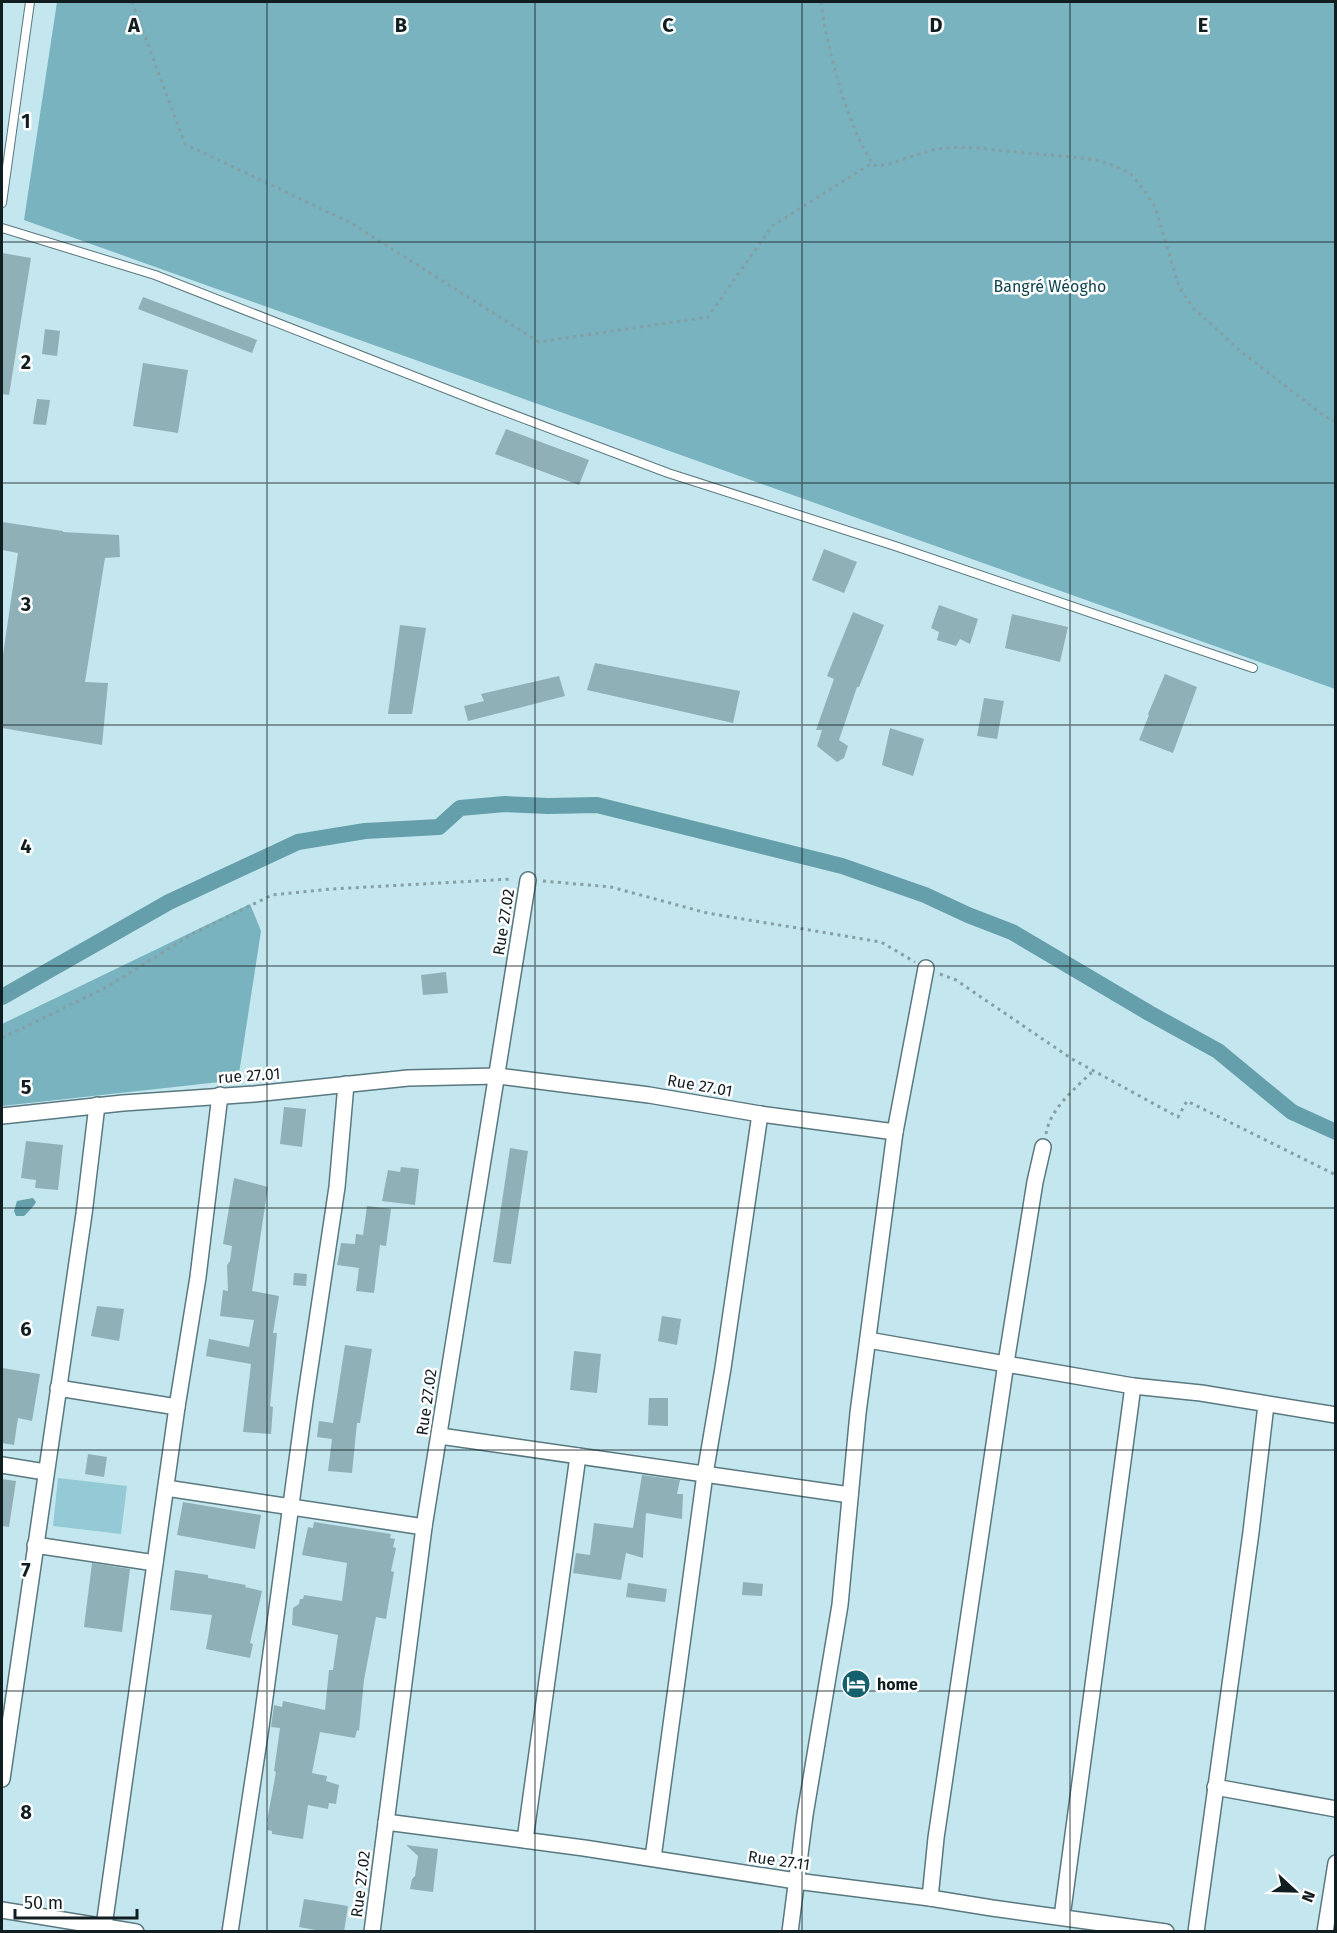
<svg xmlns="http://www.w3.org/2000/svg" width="1337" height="1933" font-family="'Fira Sans',sans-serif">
<rect width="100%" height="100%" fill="#c4e6ee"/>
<path fill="#93cad6" d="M58,1478L127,1486L121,1534L53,1526Z"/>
<g fill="#78b3bf">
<path d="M57,2H1335V689L24,220Z"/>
<path d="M250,904L261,931L238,1080L2,1106V1024Z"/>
</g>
<path fill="#659fab" d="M33,1198L36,1202C35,1205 27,1213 24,1216H16L14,1211L17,1201Z"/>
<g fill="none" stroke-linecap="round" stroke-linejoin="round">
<path stroke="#659fab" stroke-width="16" d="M2,997L169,902L298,842L365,831L439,827L460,808L505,804L548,806L597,805L842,866L925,895L968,915L1012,932L1149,1013L1218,1051L1292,1112L1336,1132"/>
</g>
<g fill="#90b0b7">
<path d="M2,253L31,258L9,395L2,394Z"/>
<path d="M143,297L257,340L252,353L138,309Z"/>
<path d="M45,329L60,331L57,356L42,354Z"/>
<path d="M143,363L188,370L178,433L133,426Z"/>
<path d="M37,399L50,400L46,425L33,424Z"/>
<path d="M506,429L589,460L579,485L495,454Z"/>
<path d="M2,522L63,531V532L119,535L120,557L105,558L85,682L108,683L102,745L2,728V661L18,553L2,550Z"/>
<path d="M824,549L857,562L844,593L812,580Z"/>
<path d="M939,605L978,619L970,644L960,639L956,646L937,640L939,632L931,628Z"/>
<path d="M853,612L884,625L859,687H857L839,740L848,746L844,758L837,762L817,746L822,730H816L834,679L827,676Z"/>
<path d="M1012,614L1068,627L1060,662L1005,648Z"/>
<path d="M400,625L426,628L412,714H388Z"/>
<path d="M595,663L740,691L733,723L587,690Z"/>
<path d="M1165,674L1197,687L1173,753L1139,740L1149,715L1148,714Z"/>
<path d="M559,676L565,696L468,721L464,706L484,701L481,694Z"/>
<path d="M984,698L1004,701L997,739L977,736Z"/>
<path d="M890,728L924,739L913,776L882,765Z"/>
<path d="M446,972L448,993L423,995L421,975Z"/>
<path d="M284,1107L306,1109L302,1147L280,1144Z"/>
<path d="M26,1141L63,1145L58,1190L35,1188L36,1180L21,1178Z"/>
<path d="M510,1148L528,1151L511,1264L493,1262Z"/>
<path d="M401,1167L419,1169L415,1205L382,1201L388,1170L400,1172Z"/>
<path d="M234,1178L268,1187L252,1291L279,1296L273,1333H277L270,1406L273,1407L271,1434L243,1432L251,1364L206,1356L209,1339L249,1347L254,1320L220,1316L223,1290L228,1291L227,1265L230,1261L232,1246L223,1244Z"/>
<path d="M367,1206L391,1209L386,1246L380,1245L374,1293L356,1291L359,1268L337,1265L341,1243L355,1244L356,1234L363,1235Z"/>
<path d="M294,1273L307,1274L306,1286L293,1285Z"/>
<path d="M97,1306L124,1309L119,1341L91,1336Z"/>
<path d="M662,1316L681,1319L677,1345L658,1341Z"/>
<path d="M345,1345L372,1349L360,1423H357L352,1473L328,1471L332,1439L317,1437L319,1421L333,1423Z"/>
<path d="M574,1351L601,1354L597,1393L570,1390Z"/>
<path d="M2,1368L40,1374L32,1421L18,1418L14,1445L2,1443Z"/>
<path d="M649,1398H668V1426L648,1425Z"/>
<path d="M88,1454L107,1457L104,1477L85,1474Z"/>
<path d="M642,1475L680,1480L677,1494H683L682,1519L646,1513L643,1558L626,1553L621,1580L573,1573L576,1553L590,1555L594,1523L633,1528Z"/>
<path d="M2,1479L16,1481L9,1527L2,1526Z"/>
<path d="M183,1502L261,1515L255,1549L177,1535Z"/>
<path d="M314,1522L391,1534L390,1538L395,1539L393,1547L396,1548L391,1571L394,1572L386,1619L376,1617L364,1680L359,1731L357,1730L355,1738L320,1732L312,1773L327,1776L326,1781L339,1785L336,1804L329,1803L328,1809L308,1805L303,1839L272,1834V1831L267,1830L268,1822L267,1821L276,1772L274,1771L280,1728L271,1727L274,1705L282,1707L283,1701L325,1710L329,1670H333L338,1635L292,1625L293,1608L299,1604L300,1599H303L304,1595L342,1601L347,1563L302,1555L308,1527L313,1528Z"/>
<path d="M92,1563L130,1569L122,1632L84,1627Z"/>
<path d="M175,1570L208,1575V1578L246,1585L245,1587L262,1591L250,1643L253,1644L250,1658L206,1649L212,1615L170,1610Z"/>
<path d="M743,1582L763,1584L762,1596L742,1595Z"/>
<path d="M628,1583L667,1589L665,1602L626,1597Z"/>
<path d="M406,1845L438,1849L433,1892L410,1889L412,1879L415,1876L418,1856Z"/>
<path d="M304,1899L348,1906L344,1932H326L299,1927Z"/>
</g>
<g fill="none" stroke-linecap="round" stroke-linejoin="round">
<g stroke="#59787f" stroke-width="10">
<g id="lane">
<path d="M2,203L30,2"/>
<path d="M2,228L155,275L477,401L668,473L895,546L1253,668"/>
</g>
</g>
<g stroke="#59787f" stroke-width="18">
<g id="street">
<path d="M2,1116L123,1103L254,1094L408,1078L498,1076L649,1095L760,1114L895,1132"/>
<path d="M868,1340L1133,1386L1201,1393L1336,1415"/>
<path d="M58,1388L177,1407"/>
<path d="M440,1436L850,1495"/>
<path d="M2,1465L45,1472"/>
<path d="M166,1488L424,1527"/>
<path d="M35,1545L155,1563"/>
<path d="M2,1779L84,1214L97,1105"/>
<path d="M1215,1787L1336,1809"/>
<path d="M386,1822L584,1848L796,1881L930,1898L992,1908L1166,1932"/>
<path d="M525,1840L578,1456"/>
<path d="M653,1858L705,1474L723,1368L760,1114"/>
<path d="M930,1898L936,1838L1006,1363L1035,1182L1043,1147"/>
<path d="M2,1910L136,1932"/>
<path d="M1062,1917L1133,1386"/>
<path d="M104,1926L177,1407L198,1277L220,1095"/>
<path d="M230,1932L261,1727L305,1401L337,1187L346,1084"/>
<path d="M372,1932L424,1527L528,880"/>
<path d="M790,1932L805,1815L840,1605L858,1413L895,1132L926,968"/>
<path d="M1196,1932L1251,1532L1266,1405"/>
<path d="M1325,1932L1336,1863"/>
</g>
</g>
<g stroke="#859fa5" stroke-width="3" stroke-dasharray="3 4.5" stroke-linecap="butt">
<path d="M132,2L185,144L351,223L539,342L708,317L772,226L872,163"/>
<path d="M821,2C826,45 848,130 874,165C885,169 926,149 944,148C969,146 994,150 1018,152C1044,155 1070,156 1096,160L1112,165L1131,174L1144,190L1155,207L1179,287L1193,308L1244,354L1323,415L1336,422"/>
<path d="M543,881L611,887L707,913L881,942L915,962"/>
<path d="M940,974L956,980L1072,1059L1178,1117L1187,1101L1336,1175"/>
<path d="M2,1038L107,987L194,933L272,895L332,889L512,879"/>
<path d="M1046,1134C1050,1108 1076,1088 1094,1070"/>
</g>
<use href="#lane" stroke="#fff" stroke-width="8"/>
<use href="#street" stroke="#fff" stroke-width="15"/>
</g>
<path fill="none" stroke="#111e21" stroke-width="1.5" stroke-opacity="0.55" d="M267,2V1932M535,2V1932M802,2V1932M1070,2V1932M2,242H1336M2,483H1336M2,725H1336M2,966H1336M2,1208H1336M2,1450H1336M2,1691H1336"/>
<defs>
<g id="hotel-disc" transform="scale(1.5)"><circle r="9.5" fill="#15606d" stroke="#fff"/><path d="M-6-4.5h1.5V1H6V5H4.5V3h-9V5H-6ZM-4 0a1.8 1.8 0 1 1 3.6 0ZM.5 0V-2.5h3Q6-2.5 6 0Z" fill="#fff"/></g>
</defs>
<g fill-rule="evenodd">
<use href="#hotel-disc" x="856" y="1684"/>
</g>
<g text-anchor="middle" stroke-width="5" stroke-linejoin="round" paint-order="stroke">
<g font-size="16" fill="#0e444d" stroke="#fff">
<text x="1050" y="292">Bangré Wéogho</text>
</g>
<g font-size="16" fill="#111e21" stroke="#fff">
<text transform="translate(503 922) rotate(-81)" y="6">Rue 27.02</text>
<text transform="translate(249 1075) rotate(-4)" y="6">rue 27.01</text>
<text transform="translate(700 1085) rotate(10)" y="6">Rue 27.01</text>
<text transform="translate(426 1402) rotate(-82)" y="6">Rue 27.02</text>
<text transform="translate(779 1860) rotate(8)" y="6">Rue 27.11</text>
<text transform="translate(360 1884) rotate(-83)" y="6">Rue 27.02</text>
</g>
<g font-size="16" font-weight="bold" fill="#111e21" stroke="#fff" text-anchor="start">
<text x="877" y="1690">home</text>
</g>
</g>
<g font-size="20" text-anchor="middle" font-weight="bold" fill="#111e21" stroke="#fff" stroke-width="5" stroke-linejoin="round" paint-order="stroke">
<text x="134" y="32">A</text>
<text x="401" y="32">B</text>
<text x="668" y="32">C</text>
<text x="936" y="32">D</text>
<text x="1203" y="32">E</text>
<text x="26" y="128">1</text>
<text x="26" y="369">2</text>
<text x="26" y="611">3</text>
<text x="26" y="853">4</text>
<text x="26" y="1094">5</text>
<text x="26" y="1336">6</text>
<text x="26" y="1577">7</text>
<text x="26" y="1819">8</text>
</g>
<rect width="1337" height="1933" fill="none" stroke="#111e21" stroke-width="6"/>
<g transform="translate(1295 1891) rotate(112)" stroke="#ffffff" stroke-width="4.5" paint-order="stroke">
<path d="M0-4.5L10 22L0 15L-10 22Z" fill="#111e21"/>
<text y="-9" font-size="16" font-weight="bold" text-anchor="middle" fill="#111e21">N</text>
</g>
<path d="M15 1909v9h122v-9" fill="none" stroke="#111e21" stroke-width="3"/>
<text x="24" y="1909" font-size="18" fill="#111e21" stroke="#ffffff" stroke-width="4.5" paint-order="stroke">50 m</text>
</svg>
